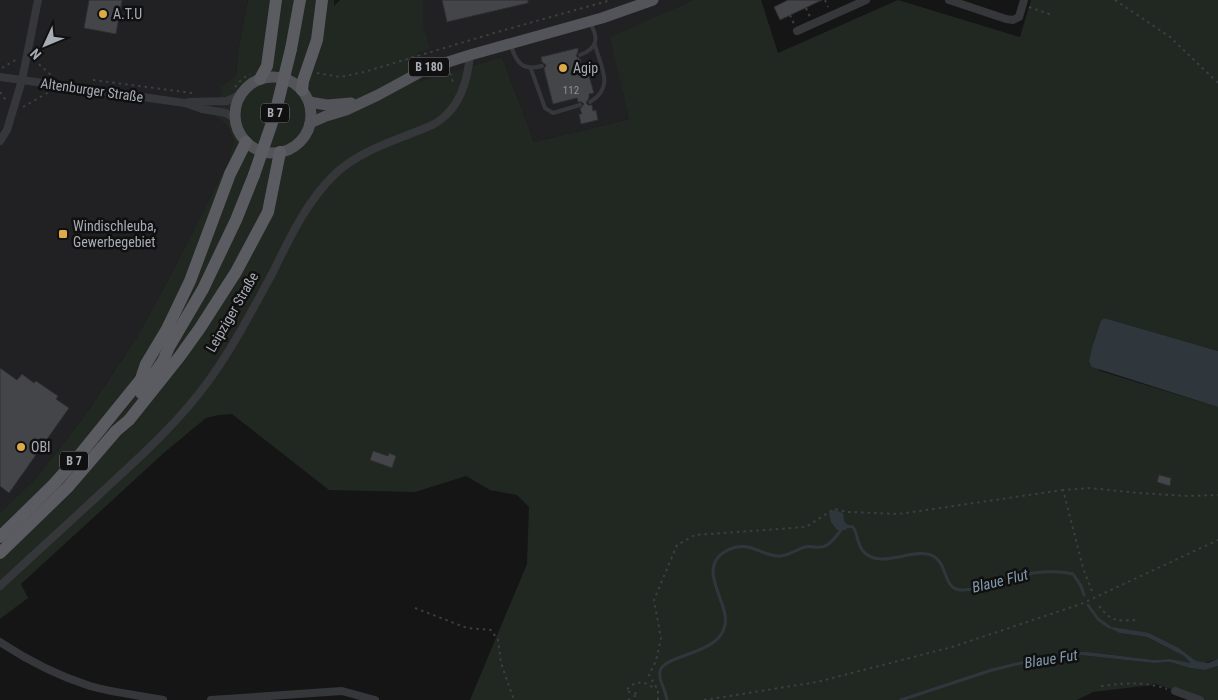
<svg xmlns="http://www.w3.org/2000/svg" width="1218" height="700" font-family="'Roboto Condensed',sans-serif">
<rect width="100%" height="100%" fill="#151516"/>
<g fill="#212123">
<path d="M0,0H248L238,51L236,75L222,86L225,123L234,140L227,164L173,271L137,337L84,417L36,478L0,513Z"/>
<path d="M416,0H693L611,37L629,119L534,142L502,57L420,83Z"/>
</g>
<path fill="#212822" d="M248,0H334V6L340,0H423V25L430,49L418,52L420,82L502,57L534,142L629,119L610,37L693,0H761L778,53L898,0L1020,37L1031,0H1218V351L1104,318L1095,337L1089,361L1100,371L1218,407V659L1204,663L1196,661L1179,648L1149,633H1120L1147,637L1184,656L1190,664L1170,659L1154,660L1088,652H1074L1039,658L1035,661L1080,655L1154,663L1170,662L1190,668L1205,670L1218,666V700H1204L1153,683L1152,685L1093,692L1077,700H470L527,564L529,507L517,495L490,490L466,476L415,492L329,490L232,414L218,415L206,418L166,451L21,584L28,598L0,619V513L36,478L84,417L137,337L173,271L227,164L234,140L225,123L215,116L222,86L236,75L238,51Z"/>
<g fill="#2f373d">
<path d="M1104,318L1218,351V407L1092,367L1089,361L1093,344L1101,321Z"/>
<path d="M834,510L843,513L844,521L848,526L846,530H837L831,522L829,513Z"/>
<path d="M1106,626L1149,633L1179,648L1196,661L1208,663L1218,659V666L1205,670L1190,668L1170,662L1154,663L1080,655L1030,661L1074,652H1088L1154,660L1170,659L1190,663L1184,656L1147,637L1120,633Z"/>
</g>
<g fill="none" stroke-linecap="round" stroke-linejoin="round">
<g stroke="#2f373d" stroke-width="3">
<path d="M1088,605L1098,619L1109,627"/>
<path d="M667,700C666,690 658,681 660,671C664,654 720,655 725,625C730,603 695,568 726,551C749,538 761,557 780,556C789,556 797,549 805,547C813,545 820,550 827,545C835,540 838,532 845,526L853,527C858,534 857,544 863,551C879,571 915,546 933,556C949,564 942,592 964,590C979,589 991,583 1005,579C1027,573 1051,569 1073,574L1081,586L1084,595"/>
<path d="M901,700L992,670L1034,660"/>
</g>
</g>
<g fill="#444549" stroke="#2f2f32">
<path d="M89,0H122L116,34L84,28Z"/>
<path d="M442,0H528V3L447,22Z"/>
<path d="M788,0H822L780,20L774,7Z"/>
<path d="M578,48V52L576,56L580,59L585,77L589,76L594,93L589,94V98L586,103L588,105H592L593,111L596,110L598,120L581,124L579,114H582L580,109L584,104L582,102H578L577,98L553,104L544,69L546,65L542,62L541,57Z"/>
<path d="M0,368L17,380L22,374L34,383L36,381L58,396L56,399L69,408L9,493L0,486Z"/>
<path d="M373,451L388,456L389,453L396,456L392,468L370,460Z"/>
<path d="M1159,475L1171,478L1170,486L1157,482Z"/>
</g>
<g fill="none" stroke-linecap="round" stroke-linejoin="round">
<g stroke="#3c3e42" stroke-width="2" stroke-dasharray="2.5 4" stroke-linecap="butt">
<path d="M825,0L828,7"/>
<path d="M1115,0L1170,37L1218,83"/>
<path d="M1029,7L1052,15"/>
<path d="M806,8L810,17"/>
<path d="M790,15L794,24"/>
<path d="M34,60L51,75"/>
<path d="M2,68L17,59"/>
<path d="M317,73L340,77L364,72L501,31L611,0"/>
<path d="M450,73L454,85"/>
<path d="M93,80L192,93"/>
<path d="M235,87L242,79L250,74"/>
<path d="M0,92L7,102"/>
<path d="M23,107L49,92"/>
<path d="M1092,591L1084,571L1063,490L1090,488L1138,493L1187,496L1218,495"/>
<path d="M1099,606C1112,622 1116,621 1136,620"/>
<path d="M415,608L467,628L491,630L498,640L501,663L514,700"/>
<path d="M1101,686C1125,683 1144,681 1167,689"/>
<path d="M628,700L638,694L626,691C631,684 636,683 643,682L656,689"/>
<path d="M658,700V690L649,675L656,661L661,638L654,600L677,545L695,535L806,527L834,509L848,512L899,514L1063,490"/>
<path d="M704,700L817,682L952,647L1081,604L1218,540"/>
</g>
<g stroke="#36373b" stroke-width="4">
<path d="M511,46C517,64 523,71 542,66"/>
<path d="M580,55C598,48 599,38 590,23"/>
<path d="M531,69L545,108L553,113L580,105"/>
<path d="M590,102C615,87 601,68 595,45"/>
</g>
<g stroke="#36373b" stroke-width="8">
<path d="M949,0L1006,19L1013,20L1019,17L1024,0"/>
<path d="M797,31L866,0"/>
<path d="M0,77L185,103L202,109L226,113L235,119"/>
<path d="M189,102L227,101L240,95"/>
<path d="M0,141L7,130L22,80L38,0"/>
<path d="M0,586C34,554 69,523 103,491C140,457 180,421 210,379C234,345 253,309 273,272C290,237 307,201 335,174C354,156 381,145 405,136C418,130 434,127 445,116C462,101 468,76 470,55"/>
<path d="M0,642C27,660 59,676 90,686C114,693 139,695 163,700"/>
<path d="M1175,691L1200,700"/>
<path d="M211,700L342,691L375,700"/>
</g>
<g stroke="#535459" stroke-width="11">
<circle cx="273" cy="115" r="38"/>
<path d="M309,102L327,105L351,103"/>
<path d="M310,123L326,116L346,110L378,95L426,69L470,55L602,18L653,0"/>
</g>
<g stroke="#5b5c62" stroke-width="12">
<path d="M291,49L300,0"/>
<path d="M260,79L267,66L276,0"/>
<path d="M302,90L303,81L317,40L322,0"/>
<path d="M141,379L146,364L167,329L190,281L230,174L246,142"/>
<path d="M141,393L163,361L169,347L203,289L236,220L254,175"/>
<path d="M0,537L54,484L78,457L146,373"/>
<path d="M0,553L67,488L116,431L129,420L180,356L200,328L236,272L268,212L280,152"/>
</g>
<path stroke="#5b5c62" stroke-width="12" d="M254,175L275,114L291,49"/>
</g>
<g fill="#dcaa47" stroke="#101011" stroke-width="2">
<circle cx="103" cy="14" r="5"/>
<circle cx="563" cy="68" r="5"/>
<rect x="58" y="229" width="10" height="10" rx="2.5"/>
<circle cx="21" cy="447" r="5"/>
</g>
<g text-anchor="middle" stroke-width="5" stroke-linejoin="round" paint-order="stroke">
<g font-size="11" fill="#8f929a">
<text x="571" y="94">112</text>
</g>
<g fill="#101011" stroke="#7a7d84" stroke-width="1">
<rect x="409" y="57.5" width="40" height="19" rx="4"/>
<rect x="261" y="103.5" width="28" height="19" rx="4"/>
<rect x="60" y="451.5" width="28" height="19" rx="4"/>
</g>
<g font-size="12" font-weight="bold" fill="#a8acb5">
<text x="429" y="71">B 180</text>
<text x="275" y="117">B 7</text>
<text x="74" y="465">B 7</text>
</g>
<g font-size="14" fill="#a8acb5" stroke="#101011" text-anchor="start">
<text x="113" y="19">A.T.U</text>
<text x="573" y="73">Agip</text>
<text x="73" y="231">Windischleuba,<tspan x="73" dy="16">Gewerbegebiet</tspan></text>
<text x="31" y="452">OBI</text>
</g>
<g font-size="14" fill="#a8acb5" stroke="#101011">
<text transform="translate(92 90) rotate(8)" y="5">Altenburger Straße</text>
<text transform="translate(232 312) rotate(-60)" y="5">Leipziger Straße</text>
</g>
<g font-size="15" font-style="italic" fill="#8399ac" stroke="#101011">
<text transform="translate(1000 581) rotate(-14)" y="5">Blaue Flut</text>
<text transform="translate(1051 659) rotate(-9)" y="5">Blaue Fut</text>
</g>
</g>
<g transform="translate(45 45) rotate(226)" stroke="#101011" stroke-width="4" paint-order="stroke">
<path d="M0-4L9 19L0 12L-9 19Z" fill="#a8acb5"/>
<text y="-8" font-size="14" font-weight="bold" text-anchor="middle" fill="#a8acb5">N</text>
</g>
</svg>
